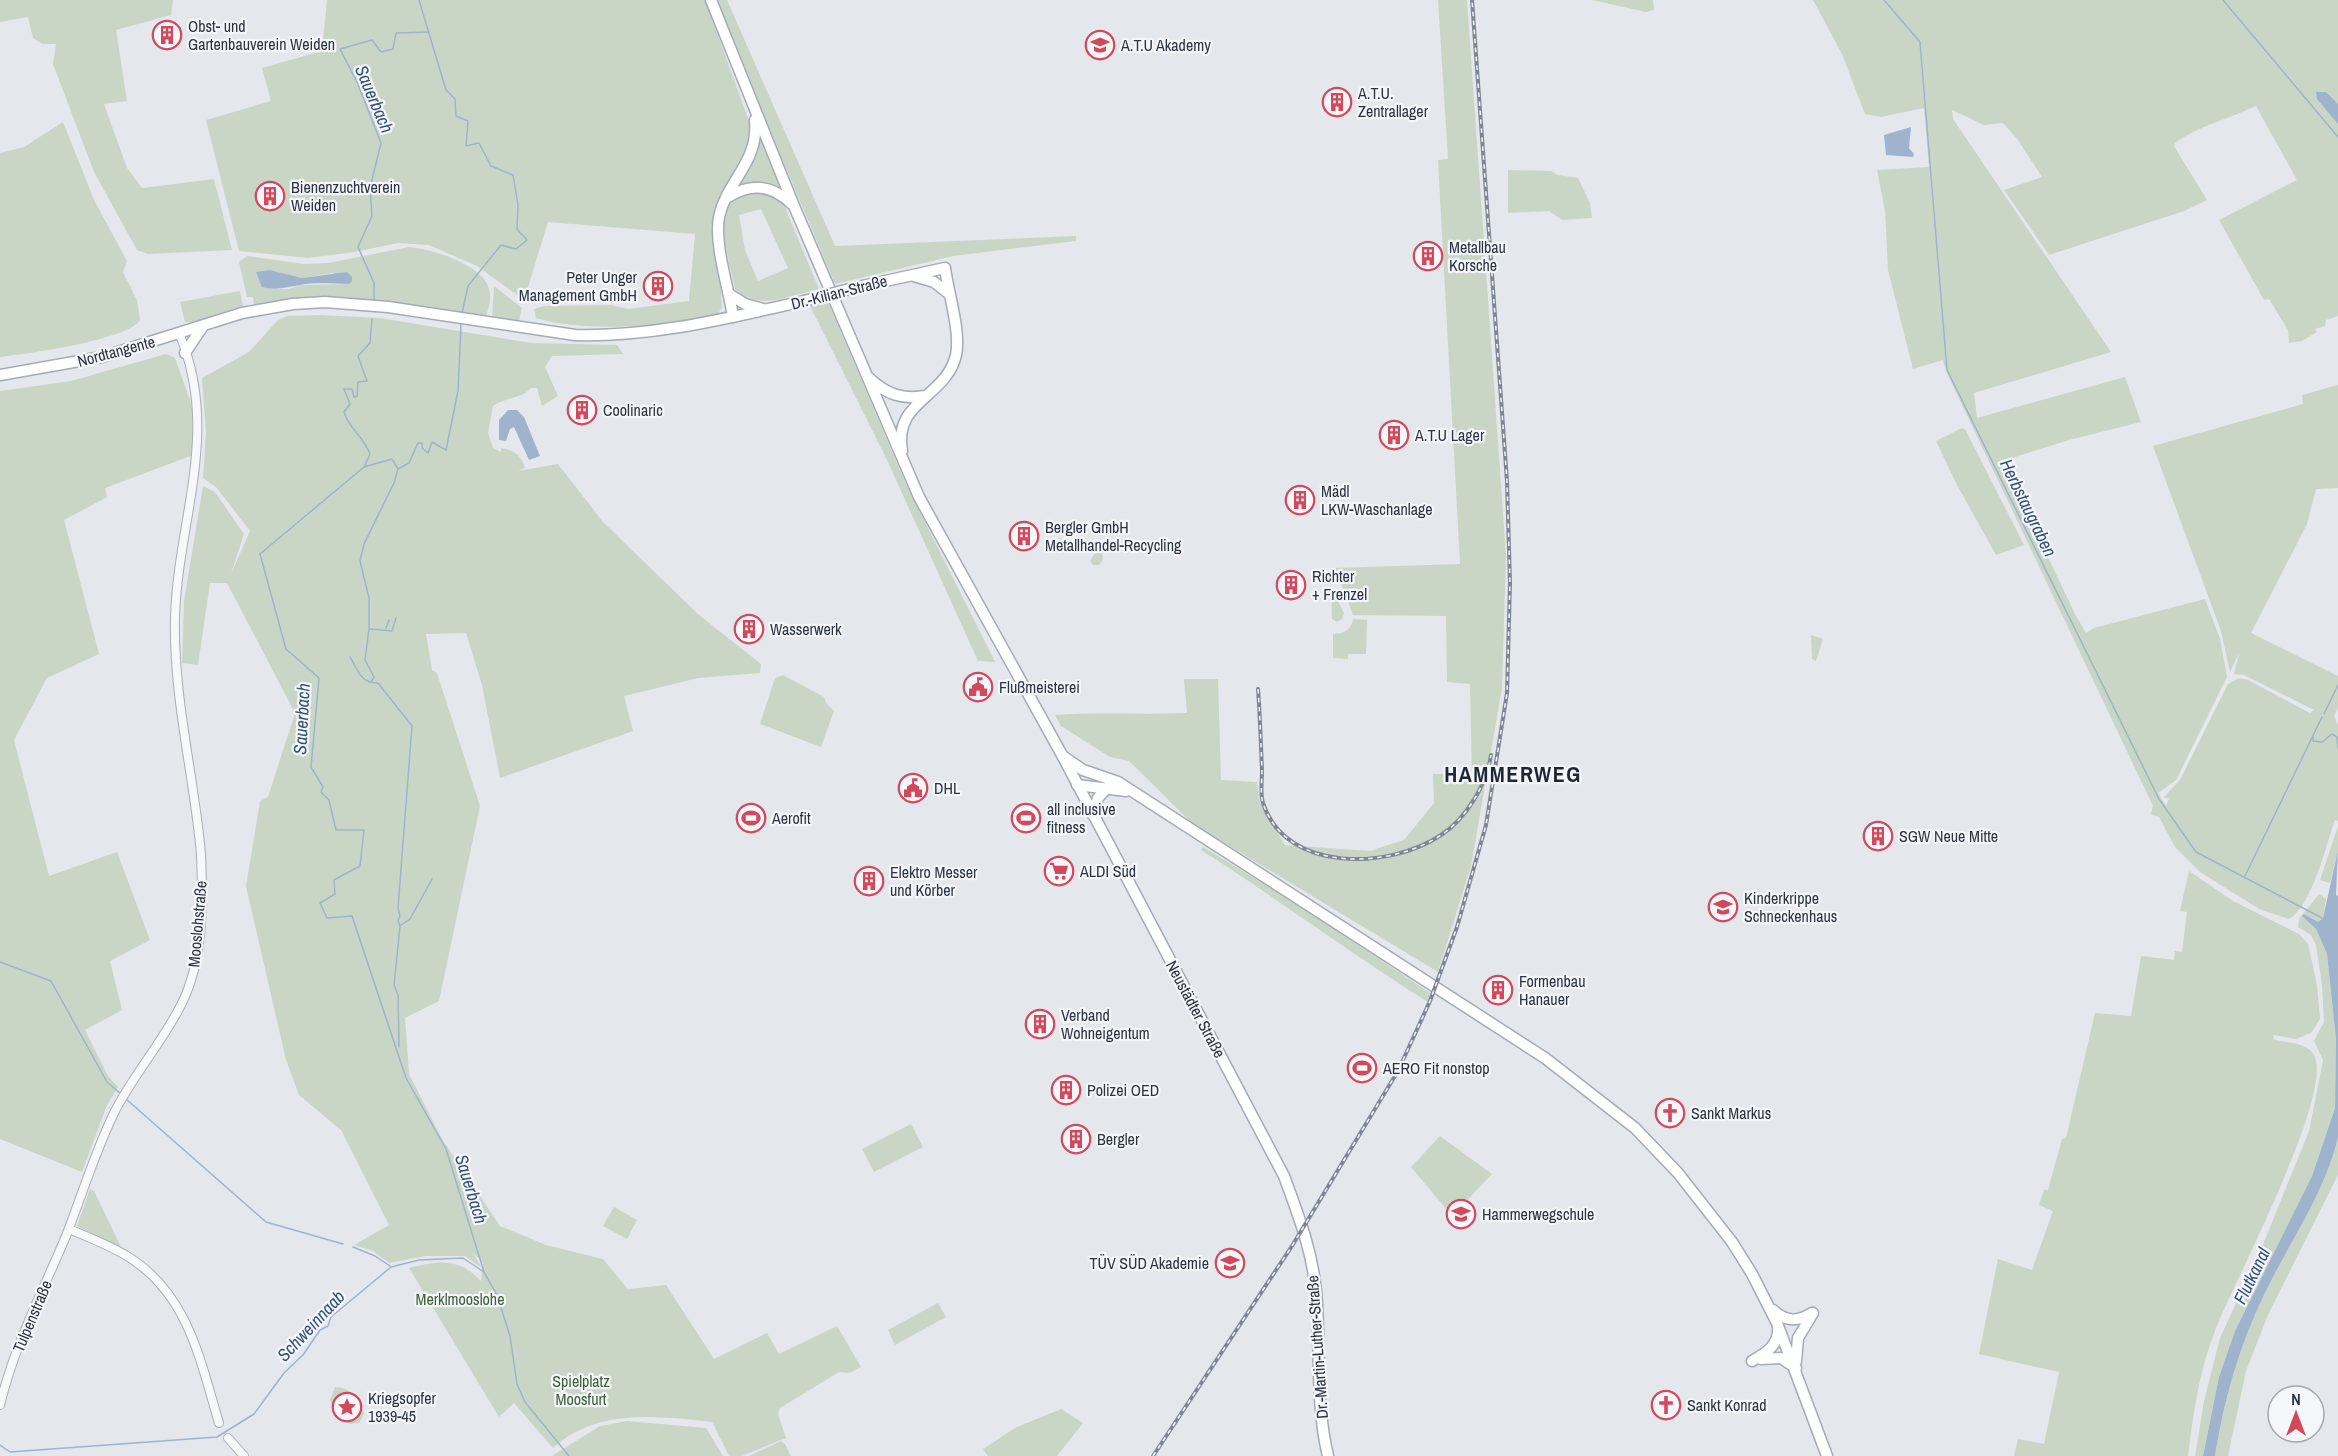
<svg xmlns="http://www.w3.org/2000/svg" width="2338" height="1456" font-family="'Archivo Narrow',sans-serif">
<rect width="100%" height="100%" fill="#e4e7ec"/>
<g fill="#c9d6c5" fill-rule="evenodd">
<path d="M0,0H173L171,15L116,30L127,101L104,104L127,168L142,188L214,179L232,250L148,254L137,250L94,172L53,64L56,44H42L33,38L28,17L0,22Z"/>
<path d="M327,0H705L753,132L717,236L722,307L718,314C673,328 580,332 536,318L534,309L544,306L612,305L628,309L689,301L695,234L548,222L524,300L477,266L429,245L398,243L355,252L308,258L239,251L206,120L271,101L262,68L322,51Z"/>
<path d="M715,0H727L835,246L1076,236V241L953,256L835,284Z"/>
<path d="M1438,0H1467L1506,556L1502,688L1471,866L1438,972L1193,824L1129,761L1110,757L1061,726L1055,715C1099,712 1143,715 1187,713L1184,679H1218L1221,780L1257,782L1260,803L1285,845L1370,851L1404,840L1434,803L1433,774H1472L1470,684L1447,682L1446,616L1353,615L1335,568L1460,564L1438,160L1448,159Z"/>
<path d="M1592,0H1653L1654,10L1646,12Z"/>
<path d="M1813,0H2338V104L2335,101L2329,112L2338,124V316L2326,320L2325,326L2315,329L2317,332L2302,341L2289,343L2288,330L2269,299L2264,300L2219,220L2297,180L2256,106C2229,119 2200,125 2175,143L2174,146L2207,200L2184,211L2049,255L2004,190L2042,177L2018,140L2003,123L1984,125L1952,110L1953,119L2111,352L1974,393L1977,418L2125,377L2141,422L2069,440L2002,461L2076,616L2086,633L2094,628L2205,599L2220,639L2227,677L2176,780L2158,793L2166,806L2169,799L2164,797L2180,780L2228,684L2239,678L2248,680L2310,713L2314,710L2244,675L2234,674L2239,653L2230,672L2221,631L2153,446L2303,404L2302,395L2338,385V488L2316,489L2307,524L2251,633L2338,676V708L2334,716L2338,725V821L2335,820C2326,845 2312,906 2289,919L2259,909L2200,872L2175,847L2159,817L2151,814L2153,806L1946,371L1943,360L1913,369L1888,270L1885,211L1877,170L1929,167L1924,108L1881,117L1865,114L1842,54Z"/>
<path d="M63,122L94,200L127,261L123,272L137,300L140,320C128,340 26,354 0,357V153L24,147Z"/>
<path d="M760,135L784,193C767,182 756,180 737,187L749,169Z"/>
<path d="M1508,170L1551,171L1558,175L1578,178L1590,203L1592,218L1562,220L1549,211L1508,213Z"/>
<path d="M752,191L773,195L784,205L819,289C792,295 758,312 735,289C731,268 713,213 734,198C739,195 747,193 752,191ZM761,209L788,268L758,281L745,250L739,215Z"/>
<path d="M409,247C431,249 483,264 489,289C492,298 489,307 486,316C408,303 333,291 254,305L253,297H247L239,262L247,256L304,264L328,263ZM270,270L302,278L333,273L349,284L301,285L289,289H270L265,272Z"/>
<path d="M494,286L522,308L519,321L492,317Z"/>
<path d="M240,291L243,307L195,322H185L180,302Z"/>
<path d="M828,302L905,482L995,662L978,661L888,462L810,306Z"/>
<path d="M319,315L380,318L531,343L617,345L623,354L552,356L545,367L558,396L542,406L537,388H531C522,399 505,397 493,406L488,433L493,448L501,452V448C514,450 521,455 525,468L518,471L558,464L603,522L699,615L761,664L760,673L698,678L624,696L633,731L500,778L482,685L466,633L426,634L432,670L437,673L480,806L439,1001L405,1018L409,1074L442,1139L500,1226L546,1245L603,1259L628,1289L666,1285L714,1359L767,1333L779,1354L837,1326L861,1367L850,1373L839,1372L780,1408L778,1414L786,1438L742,1456H729L712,1422C658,1416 597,1408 553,1448L514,1403L499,1417L409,1268C440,1260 459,1258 481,1281L483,1263L472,1252L482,1268L465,1256H426L389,1263L373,1251L354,1245L389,1225L341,1130L299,1095L286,1060L246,886L260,801L268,797L295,713L227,583H210L198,665L182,663L184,601L203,486L215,492L244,534L231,574L250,531L216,487L203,478L206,432L202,378L249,352L278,320L288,316Z"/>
<path d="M166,354L175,358L192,406L193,455L105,488L107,497L64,520L99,654L47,678L14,740L49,876L117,852L150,940L110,961L122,1010L85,1030L108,1076L118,1087L107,1105L82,1172L0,1139V391L71,381Z"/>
<path d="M1962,428L1965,429L2024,545L1996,555L1956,483L1936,441Z"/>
<path d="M1101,542L1103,560L1099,565H1093L1090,561Z"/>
<path d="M1331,587L1344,613L1342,619L1337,622L1332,619Z"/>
<path d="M1353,619L1367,620L1366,654H1348V659L1333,658V634C1344,634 1351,630 1353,619Z"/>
<path d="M1811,635L1823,639L1816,661L1812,659Z"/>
<path d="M783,675L824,697L826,703L834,711L821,747L760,724L775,678Z"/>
<path d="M2338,826V850L2330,883L2320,880Z"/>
<path d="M1203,847L1294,902L1430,993L1428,1002C1350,953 1278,899 1201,850Z"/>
<path d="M2189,871L2233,901L2299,934L2308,944L2317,985L2320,1019L2311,1033L2296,1039L2274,1035L2273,1039C2286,1043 2307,1042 2314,1055C2335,1094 2232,1285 2215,1331C2199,1371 2193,1415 2188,1456H2014L2018,1439L2044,1444L2059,1372L1979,1354L1998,1259L2032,1270L2053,1211L2039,1205L2044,1190H2048L2062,1139L2066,1138L2095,1013L2131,1016L2141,956L2174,960L2175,951L2182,952L2187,912L2180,911Z"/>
<path d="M2319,894L2326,899L2323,918L2318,922L2304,914L2302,916L2316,929L2327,954L2336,1039L2335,1108L2312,1176L2235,1331L2219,1377L2203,1456H2195L2204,1401L2220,1338L2264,1242L2309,1131L2323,1060L2314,1041L2324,1022L2322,985L2316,945L2311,935L2298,927L2299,919Z"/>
<path d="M911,1124L923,1147L874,1172L862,1149Z"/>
<path d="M1440,1136L1492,1174L1452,1216L1411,1167Z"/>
<path d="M2338,1137V1175L2268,1315L2246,1371L2228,1456H2215C2224,1399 2239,1347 2264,1295C2289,1243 2325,1193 2338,1137Z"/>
<path d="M90,1189L94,1191L121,1247L77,1226Z"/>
<path d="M614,1207L637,1220L627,1239L603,1226Z"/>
<path d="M938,1303L946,1317L895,1345L888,1330Z"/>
<path d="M335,1387C350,1387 362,1400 364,1414L359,1423L350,1424L336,1414L330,1400Z"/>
<path d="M1061,1409L1083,1423L1057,1456H988L983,1449L1015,1428Z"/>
<path d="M627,1421L706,1428L723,1456H552L600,1426Z"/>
<path d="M781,1441L785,1444L791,1456H749Z"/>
</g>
<g fill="#9fb4cc">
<path d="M2316,92H2326L2338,104V124L2317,99Z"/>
<path d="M1911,127L1909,148L1914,154L1913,157L1886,155L1884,135Z"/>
<path d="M270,270L302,278L347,272L352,277V281L349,284C334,284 316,282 300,285C287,287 276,291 262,287L256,272Z"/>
<path d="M508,410H517L524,417L540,456L529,460L514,427L510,429L506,441L499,440V420Z"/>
<path d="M2338,850L2336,895L2338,896V1137C2325,1193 2289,1243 2264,1295C2239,1347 2224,1399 2215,1456H2203L2219,1377L2235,1331L2312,1176L2335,1108L2336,1039L2327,954L2316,929L2302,916L2304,914L2318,922L2323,918Z"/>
</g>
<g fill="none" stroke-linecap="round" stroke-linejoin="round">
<g stroke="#9fb4cc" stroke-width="1.5">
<path d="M419,0L446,90L455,99L456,116L468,121L466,146L479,143L491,166L513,175L518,205L517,229L527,240L516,249L501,245L468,286L462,313"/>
<path d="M1884,0L1920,42L1947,370L2159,799L2196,852L2322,918"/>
<path d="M2223,0L2338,137"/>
<path d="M374,299V283L358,247L372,216L370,188L381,143L357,82L340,49L372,40L381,52L393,49L396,33L429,32"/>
<path d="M461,324L458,391L446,450L432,442L428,453L422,448V443H418L409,463L398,469L392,459L364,467L260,554L286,649L319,678L311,767L323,787L321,792L329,800L336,830H364L360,866L334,880L335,894L320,903L327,918L352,916L406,1078L446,1149L484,1272"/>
<path d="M364,467L370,454C363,436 350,430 344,412L350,404L344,389H352L354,397L357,396L358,382L367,381L358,356L370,343L372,319"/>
<path d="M386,628L389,620"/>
<path d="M370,629L392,631L396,618"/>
<path d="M350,657C358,670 360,683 378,683L412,726L398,908L400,916L398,921L400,926L394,985L398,995L399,1047"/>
<path d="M371,682L374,677L365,660L369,629V598L360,561L364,544L394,483L398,469"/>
<path d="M2324,714L2338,685"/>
<path d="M2313,737V741L2322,742L2332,734L2337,737L2338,748"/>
<path d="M2245,876L2322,717"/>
<path d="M401,925L410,919L432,879"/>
<path d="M0,962L51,981L107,1082L121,1094"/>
<path d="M126,1099L266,1222L343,1244"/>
<path d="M353,1247L375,1256L390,1266"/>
<path d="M0,1445L10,1452L217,1437L254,1414L284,1373L303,1355L320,1330L328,1326L331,1317L391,1267L419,1260L463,1258L484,1272L497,1295L510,1336L517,1384L525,1402L569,1456"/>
</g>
<g stroke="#a9aeb7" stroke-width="10">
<g id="minor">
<path d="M69,1229C88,1237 109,1245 127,1256C188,1293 200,1360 219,1423"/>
<path d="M0,1405C14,1346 43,1291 66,1236C82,1195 95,1152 114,1113C133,1075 162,1043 181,1005C204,960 203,903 201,854C194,775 173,697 175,617C178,519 221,431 179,333"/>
<path d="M228,1438L244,1456"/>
</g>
</g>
<g stroke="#a3abb8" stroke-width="13">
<g id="major">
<path d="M711,0L794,206L919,497L1062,755L1284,1176C1298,1214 1312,1250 1316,1291C1321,1346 1315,1402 1328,1456"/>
<path d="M728,197C752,182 772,185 792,204"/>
<path d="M914,276L934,282L948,293"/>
<path d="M853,288L945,268C948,292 961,332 956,355C946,398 893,400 902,451"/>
<path d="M729,294L745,304L763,309"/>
<path d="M733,317C729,289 714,245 719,217C727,180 759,163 755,120"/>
<path d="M185,353L203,326"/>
<path d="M0,375L102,357L242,313L293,304L325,302L388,307L575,335C654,337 728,318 804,301"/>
<path d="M869,378C886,394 902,400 925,396"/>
<path d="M1064,757L1083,770L1118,782L1545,1058L1635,1128L1678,1173L1732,1242L1752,1274L1777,1323L1827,1456"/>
<path d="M1077,785L1126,791"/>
<path d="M1093,815L1098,798L1107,788"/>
<path d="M1773,1310C1786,1322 1798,1322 1812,1313"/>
<path d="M1761,1359L1781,1358L1796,1368"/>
<path d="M1752,1361C1766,1353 1780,1345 1778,1326"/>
<path d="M1796,1361L1798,1338L1813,1313"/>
</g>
</g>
<use href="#minor" stroke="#f7f8fa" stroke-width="8"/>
<use href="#major" stroke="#fff" stroke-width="10"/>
<g stroke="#7d8696" stroke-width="4">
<g id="rail">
<path d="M1258,689C1260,716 1261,744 1262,771C1262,781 1260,794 1263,803C1286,874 1391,869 1441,835C1466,819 1487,784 1491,755"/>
<path d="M1153,1456L1292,1246L1398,1071L1430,1001L1457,927L1486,825L1507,693L1510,583L1507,481L1472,0"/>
</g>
</g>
<use href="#rail" stroke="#f4f6f9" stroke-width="1.5" stroke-dasharray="4.5" stroke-linecap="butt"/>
<g stroke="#a3abb8" stroke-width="13" stroke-linecap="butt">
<path id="major-bridge" d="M804,301L853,288"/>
</g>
<use href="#major-bridge" stroke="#fff" stroke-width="10"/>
</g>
<defs>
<g id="building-ring" transform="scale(1.5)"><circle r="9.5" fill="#f4f6f9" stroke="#d1495b" stroke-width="1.5"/><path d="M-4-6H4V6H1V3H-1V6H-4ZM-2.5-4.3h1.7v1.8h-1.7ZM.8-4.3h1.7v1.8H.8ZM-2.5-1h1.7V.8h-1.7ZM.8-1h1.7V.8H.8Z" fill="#d1495b"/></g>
<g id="school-ring" transform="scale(1.5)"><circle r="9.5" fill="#f4f6f9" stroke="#d1495b" stroke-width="1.5"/><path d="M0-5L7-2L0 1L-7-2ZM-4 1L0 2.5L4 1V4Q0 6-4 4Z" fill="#d1495b"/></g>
<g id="civic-ring" transform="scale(1.5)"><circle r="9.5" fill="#f4f6f9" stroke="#d1495b" stroke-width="1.5"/><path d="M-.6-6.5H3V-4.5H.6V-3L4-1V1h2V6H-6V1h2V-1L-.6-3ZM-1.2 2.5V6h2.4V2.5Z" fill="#d1495b"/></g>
<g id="stadium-ring" transform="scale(1.5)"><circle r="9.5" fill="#f4f6f9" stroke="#d1495b" stroke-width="1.5"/><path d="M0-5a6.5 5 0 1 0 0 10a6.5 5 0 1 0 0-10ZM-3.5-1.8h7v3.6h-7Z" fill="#d1495b"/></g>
<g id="supermarket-ring" transform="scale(1.5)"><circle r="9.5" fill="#f4f6f9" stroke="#d1495b" stroke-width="1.5"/><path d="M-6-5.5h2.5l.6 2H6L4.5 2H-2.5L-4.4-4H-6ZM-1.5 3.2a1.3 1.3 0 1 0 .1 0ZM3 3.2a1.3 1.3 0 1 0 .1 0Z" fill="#d1495b"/></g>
<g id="church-ring" transform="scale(1.5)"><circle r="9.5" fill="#f4f6f9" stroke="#d1495b" stroke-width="1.5"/><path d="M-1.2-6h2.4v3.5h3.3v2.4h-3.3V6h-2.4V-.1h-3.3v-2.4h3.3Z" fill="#d1495b"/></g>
<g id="sight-ring" transform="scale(1.5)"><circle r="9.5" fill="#f4f6f9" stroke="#d1495b" stroke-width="1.5"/><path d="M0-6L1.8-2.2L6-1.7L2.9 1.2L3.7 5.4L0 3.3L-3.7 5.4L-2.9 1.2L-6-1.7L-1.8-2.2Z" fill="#d1495b"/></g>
</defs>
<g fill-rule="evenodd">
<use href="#building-ring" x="167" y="35"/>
<use href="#school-ring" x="1100" y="45"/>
<use href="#building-ring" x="1337" y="102"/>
<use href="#building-ring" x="270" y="196"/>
<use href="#building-ring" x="1428" y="256"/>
<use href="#building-ring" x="658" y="286"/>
<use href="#building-ring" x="582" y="410"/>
<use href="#building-ring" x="1394" y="435"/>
<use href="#building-ring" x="1300" y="500"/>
<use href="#building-ring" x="1024" y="536"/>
<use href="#building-ring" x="1291" y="585"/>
<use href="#building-ring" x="749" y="629"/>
<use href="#civic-ring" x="978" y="687"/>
<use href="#civic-ring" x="913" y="788"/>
<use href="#stadium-ring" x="751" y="818"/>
<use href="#stadium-ring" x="1026" y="818"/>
<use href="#building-ring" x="1878" y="836"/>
<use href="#supermarket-ring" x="1059" y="871"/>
<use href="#building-ring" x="869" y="881"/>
<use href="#school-ring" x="1723" y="907"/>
<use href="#building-ring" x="1498" y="990"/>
<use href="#building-ring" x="1040" y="1024"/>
<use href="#stadium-ring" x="1362" y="1068"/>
<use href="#building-ring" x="1066" y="1090"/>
<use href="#church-ring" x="1670" y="1113"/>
<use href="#building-ring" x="1076" y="1139"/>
<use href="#school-ring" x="1461" y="1214"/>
<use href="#school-ring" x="1230" y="1263"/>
<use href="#church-ring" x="1666" y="1405"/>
<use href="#sight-ring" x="347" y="1407"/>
</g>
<g text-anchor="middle" stroke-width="4.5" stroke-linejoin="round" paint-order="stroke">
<g font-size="16" fill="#2b3445" stroke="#f4f6f9" text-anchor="start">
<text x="188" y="32">Obst- und<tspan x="188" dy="18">Gartenbauverein Weiden</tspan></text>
<text x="1121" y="51">A.T.U Akademy</text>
<text x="1358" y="99">A.T.U.<tspan x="1358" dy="18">Zentrallager</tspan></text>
<text x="291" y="193">Bienenzuchtverein<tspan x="291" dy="18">Weiden</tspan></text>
<text x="1449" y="253">Metallbau<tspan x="1449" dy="18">Korsche</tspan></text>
<text x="637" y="283" text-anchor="end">Peter Unger<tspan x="637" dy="18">Management GmbH</tspan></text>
<text x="603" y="416">Coolinaric</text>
<text x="1415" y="441">A.T.U Lager</text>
<text x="1321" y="497">Mädl<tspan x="1321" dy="18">LKW-Waschanlage</tspan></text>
<text x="1045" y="533">Bergler GmbH<tspan x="1045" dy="18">Metallhandel-Recycling</tspan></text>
<text x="1312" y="582">Richter<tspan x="1312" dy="18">+ Frenzel</tspan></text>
<text x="770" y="635">Wasserwerk</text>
<text x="999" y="693">Flußmeisterei</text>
<text x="934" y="794">DHL</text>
<text x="1047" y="815">all inclusive<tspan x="1047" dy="18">fitness</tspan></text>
<text x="772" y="824">Aerofit</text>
<text x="1899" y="842">SGW Neue Mitte</text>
<text x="1080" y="877">ALDI Süd</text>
<text x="890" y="878">Elektro Messer<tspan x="890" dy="18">und Körber</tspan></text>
<text x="1744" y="904">Kinderkrippe<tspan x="1744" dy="18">Schneckenhaus</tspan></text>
<text x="1519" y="987">Formenbau<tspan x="1519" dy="18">Hanauer</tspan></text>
<text x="1061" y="1021">Verband<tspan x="1061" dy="18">Wohneigentum</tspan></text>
<text x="1383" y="1074">AERO Fit nonstop</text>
<text x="1087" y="1096">Polizei OED</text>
<text x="1691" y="1119">Sankt Markus</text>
<text x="1097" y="1145">Bergler</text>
<text x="1482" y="1220">Hammerwegschule</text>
<text x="1209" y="1269" text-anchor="end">TÜV SÜD Akademie</text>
<text x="368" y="1404">Kriegsopfer<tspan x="368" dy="18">1939-45</tspan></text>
<text x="1687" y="1411">Sankt Konrad</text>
</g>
<g font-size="16" fill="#2b3445" stroke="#f4f6f9">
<text transform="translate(839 292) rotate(-14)" y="6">Dr.-Kilian-Straße</text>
<text transform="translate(116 351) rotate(-15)" y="6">Nordtangente</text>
<text transform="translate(197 924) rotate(-85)" y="6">Mooslohstraße</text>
<text transform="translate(1196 1009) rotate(62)" y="6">Neustädter Straße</text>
<text transform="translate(32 1316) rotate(-67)" y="6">Tulpenstraße</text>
<text transform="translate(1317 1347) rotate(-94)" y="6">Dr.-Martin-Luther-Straße</text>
</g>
<g font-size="16" fill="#3f6138" stroke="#f4f6f9">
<text x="460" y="1305">Merklmooslohe</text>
<text x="581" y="1387">Spielplatz<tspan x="581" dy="18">Moosfurt</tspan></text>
</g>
<g font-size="18" font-style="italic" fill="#34527a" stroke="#f4f6f9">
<text transform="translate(374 99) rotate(67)" y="6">Sauerbach</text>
<text transform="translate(2028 508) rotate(64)" y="6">Herbstaugraben</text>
<text transform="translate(302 719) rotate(-87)" y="6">Sauerbach</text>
<text transform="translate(471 1189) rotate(73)" y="6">Sauerbach</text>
<text transform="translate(2252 1276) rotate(-64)" y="6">Flutkanal</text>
<text transform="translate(311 1326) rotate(-47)" y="6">Schweinnaab</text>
</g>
<g font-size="22" font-weight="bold" letter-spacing="1.5" fill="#1d2536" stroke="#f4f6f9">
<text x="1513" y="782">HAMMERWEG</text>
</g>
</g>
<g transform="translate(2296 1414)"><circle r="28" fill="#f4f6f9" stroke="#a4a8b1" stroke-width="1.5"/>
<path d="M0-4.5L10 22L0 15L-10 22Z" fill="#d1495b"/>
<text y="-9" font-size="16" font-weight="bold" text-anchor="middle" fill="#2b3445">N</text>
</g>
</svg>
